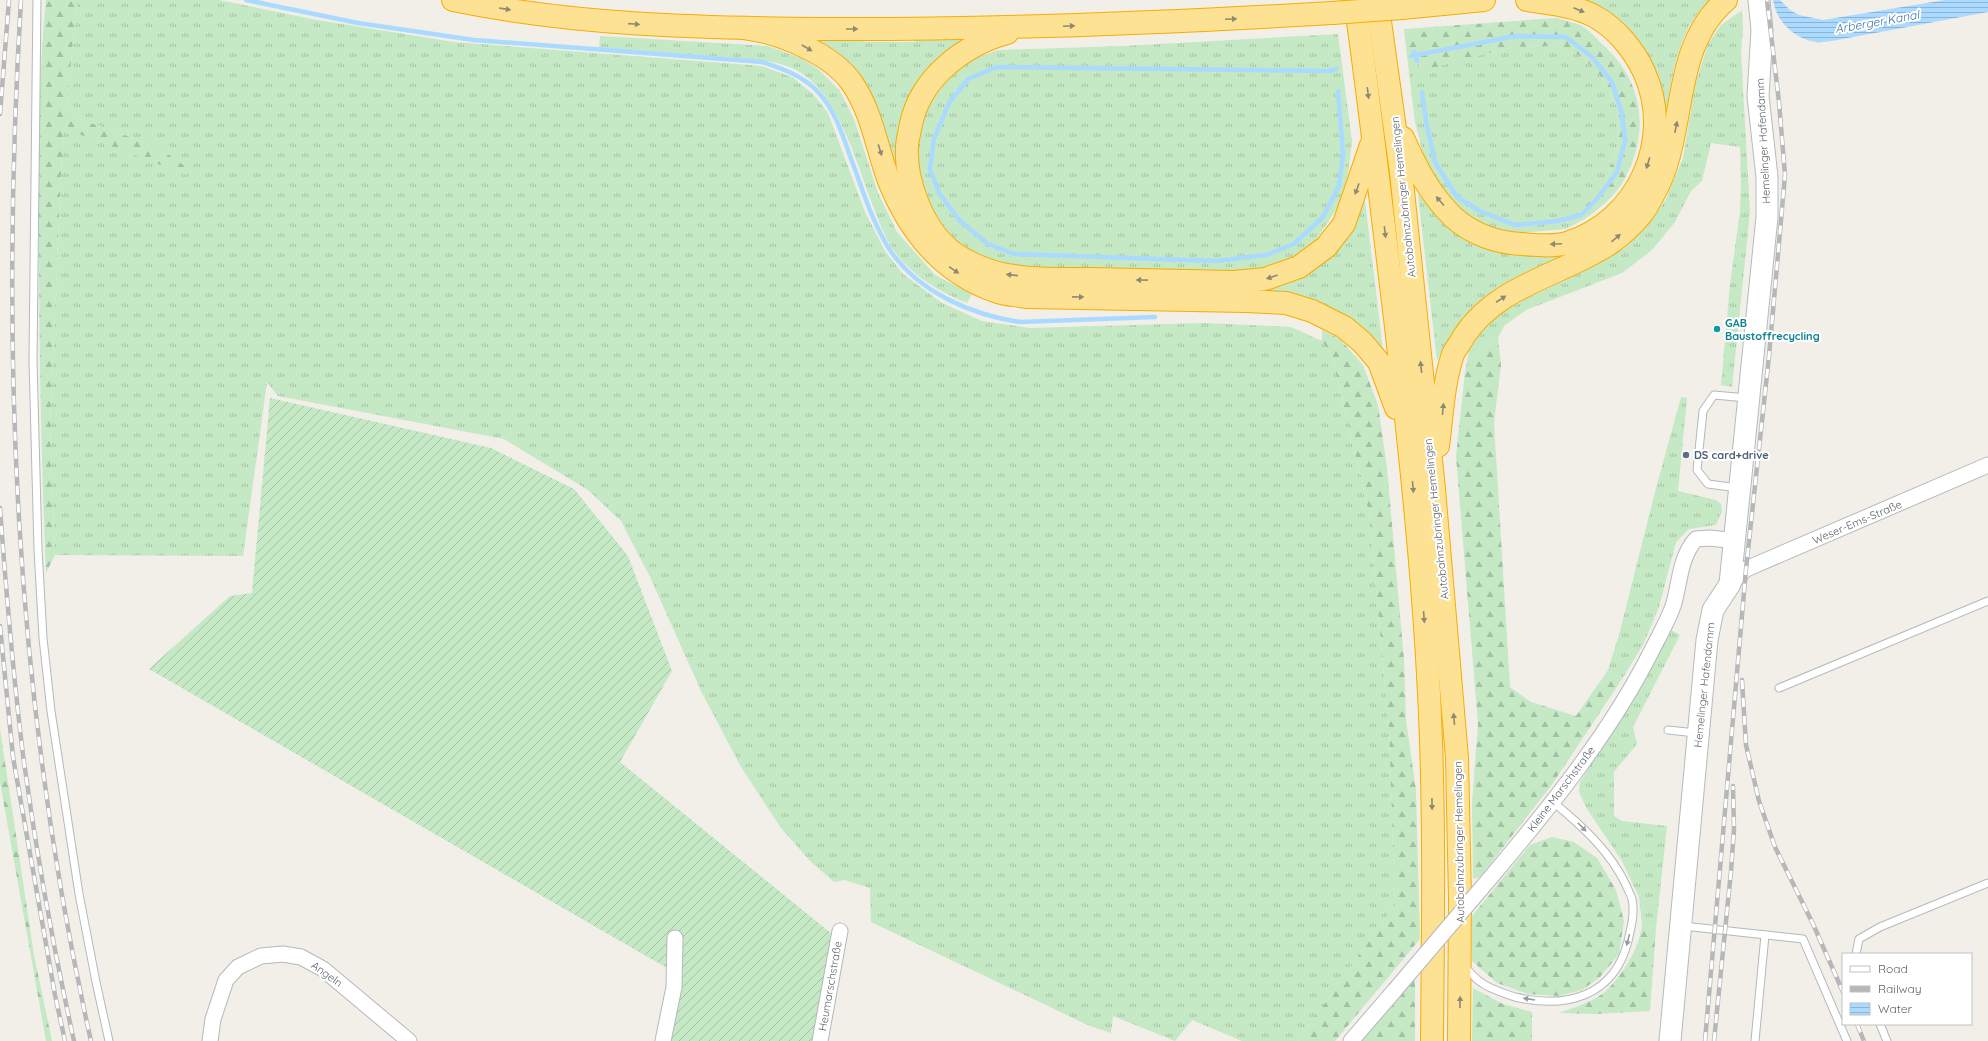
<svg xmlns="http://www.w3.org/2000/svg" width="1988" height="1041" font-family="Quicksand,sans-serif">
<defs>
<pattern id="grass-tufts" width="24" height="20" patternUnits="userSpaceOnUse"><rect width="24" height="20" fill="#c5e8c5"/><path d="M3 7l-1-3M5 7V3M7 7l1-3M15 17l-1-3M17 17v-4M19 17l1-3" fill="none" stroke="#a3c0a4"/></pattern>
<pattern id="forest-firs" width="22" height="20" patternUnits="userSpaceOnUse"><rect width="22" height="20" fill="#c5e8c5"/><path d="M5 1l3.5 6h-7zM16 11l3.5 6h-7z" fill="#a3c0a4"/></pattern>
<pattern id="garden-furrows" width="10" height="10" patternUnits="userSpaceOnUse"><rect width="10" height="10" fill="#c5e8c5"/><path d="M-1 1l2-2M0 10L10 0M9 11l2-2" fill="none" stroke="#a3c0a4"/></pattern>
<pattern id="water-rules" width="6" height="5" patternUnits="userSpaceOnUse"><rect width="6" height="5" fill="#aadaff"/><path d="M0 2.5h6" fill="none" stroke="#8eb4d2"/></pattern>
</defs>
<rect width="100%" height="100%" fill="#f1efe8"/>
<g fill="url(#grass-tufts)">
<path d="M77,0H219L317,20L454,42L762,66L792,77L813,94L828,113L865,212L885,251L903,274L942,303L982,321L1030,328L1205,323L1291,327L1322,341L1332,357L1369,513L1389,729L1395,905L1298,1041H1242L1192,1020L1175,1041L1113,1016L1111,1033L1090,1026L871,922L870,888L844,880L834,882L811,862L781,828L741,767L702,693L651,579L621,521L588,490L504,439L278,396L267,382L243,556L55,555L50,426L63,127L187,174L158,147L66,114Z"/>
<path d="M1576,0H1710C1678,28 1673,74 1666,114L1662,115L1657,85Z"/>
<path d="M1742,10L1743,28L1741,53L1750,212L1732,387L1721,385L1730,285L1740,211L1741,184L1740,147L1711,143L1702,181L1691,191L1675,222L1652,250L1622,273L1526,310L1504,326L1498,338L1475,353L1465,372L1470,346L1495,318L1525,299L1587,270L1625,248L1649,224L1666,199L1683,158L1695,85L1708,44L1721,25Z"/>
<path d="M973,33L897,147V172L872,108L805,38L853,36L864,42H915L920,35Z"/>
<path d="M1338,34L1352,141L1348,174L1338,207L1314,243L1286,262L1262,270L1227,273L1047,269L1005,264L983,258L952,237L926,201L918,168L917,134L931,102L952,75L969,60L998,50L1123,46Z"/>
<path d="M600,36L768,46L801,58L818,69L840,91L854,119L878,193L897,232L935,275L972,294L967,303C936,290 912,276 892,248C884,235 878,220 873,206C857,165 840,99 803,74C789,65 775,62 760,60L599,48Z"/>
<path d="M1557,46L1582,57L1600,75L1617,107L1618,146L1605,184L1584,208L1588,217L1566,229L1508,234L1482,226L1452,205L1426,165L1415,122L1407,56L1416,58L1421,70L1512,47Z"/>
<path d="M1418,194C1457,242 1500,264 1562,252L1564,256C1501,282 1467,297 1437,361Z"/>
<path d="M1365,201L1384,358L1251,290L1274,285Z"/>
<path d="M1681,397L1687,398L1678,491L1716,500L1721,504L1722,511L1716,525L1689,529L1676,542L1659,607L1643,645L1622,679L1608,670L1619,635L1655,492Z"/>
<path d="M1671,630L1680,635L1633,727L1637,744L1614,772V816L1622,821L1667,826L1656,928L1642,925L1639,897L1622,861L1587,809L1579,792L1580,782L1645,679Z"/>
</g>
<g fill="url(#forest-firs)">
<path d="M46,0H77L66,114L158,147L186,167L187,175L63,128L50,426L55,555L46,573C41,458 39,344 39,229C39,153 38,76 46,0Z"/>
<path d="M1556,18C1564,20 1573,22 1580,25C1587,28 1595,37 1601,43C1643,80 1651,130 1624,180C1616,195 1601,207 1588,217L1584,208L1605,184L1618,146L1617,107L1600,75L1582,57L1557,46L1512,47L1421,71L1416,58L1407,56L1404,29Z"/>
<path d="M1322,330L1340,339L1363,365L1378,405L1387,468L1404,660L1406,720L1416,790L1420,939L1335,1041H1298L1395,905L1389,729L1369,513L1332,357L1322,341Z"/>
<path d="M1498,338L1501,365L1494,423L1510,687L1531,702L1576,716L1608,670L1622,679L1551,786L1480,877L1473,879L1472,803L1478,724L1456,456L1465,372L1475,353Z"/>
<path d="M0,729L34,955L52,1041H46L0,782Z"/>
<path d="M1552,837L1574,842L1597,858L1616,890L1624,921L1619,954L1600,977L1582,990L1558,996L1528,994L1497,983L1472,961V916L1530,845Z"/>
<path d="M1642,925L1656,928L1650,1011L1596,1014L1559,1013C1573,1008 1596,1001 1607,990C1623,974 1640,947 1642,925Z"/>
<path d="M1415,978V1041H1361Z"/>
<path d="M1473,988L1503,1004L1532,1012V1041H1472Z"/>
</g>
<path fill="url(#garden-furrows)" d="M270,398L491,448L574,489L628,556L672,671L620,762L832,934L814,1041H668L679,975L149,669L230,596L252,593Z"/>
<path fill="url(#water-rules)" d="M1773,0H1780L1790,10L1799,15L1823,20L1945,0H1988V12L1832,41C1827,41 1821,43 1816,42C1794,39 1776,21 1773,0Z"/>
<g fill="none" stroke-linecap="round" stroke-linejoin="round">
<g stroke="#aadaff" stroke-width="4.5">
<path d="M246,0L358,23L474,40L762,62C783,69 804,76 819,93C837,113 844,140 853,164C864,194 874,227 892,253C921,293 972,315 1020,322L1155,317"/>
<path d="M1411,56L1416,55L1414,52"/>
<path d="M1417,61L1416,55L1516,36L1566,37L1592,57L1612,82L1622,114L1625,141L1617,172L1597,199L1581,215L1558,221L1515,225L1480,211L1457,197L1435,162L1427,126L1422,92"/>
<path d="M1336,69L1329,71L997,67L968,79L949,103L934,139L930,169L939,193L960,221L988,244L1014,254L1217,261L1266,255L1294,244L1323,217L1339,186L1343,154L1338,91"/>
</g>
<g stroke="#b5b8bc" stroke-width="9">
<g id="lane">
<path d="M37,0L33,361L38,549L43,638L51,711L79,894L96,982L109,1041"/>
<path d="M1738,488L1708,484L1697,470L1703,411L1714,395L1747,398"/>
<path d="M1779,688L1988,601"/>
<path d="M1668,730L1696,733"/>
<path d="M1683,926L1803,939L1847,1041"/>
<path d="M1856,954L1859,939L1880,927L1988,883"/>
<path d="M1464,966C1469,971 1474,977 1479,981C1489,989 1503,993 1515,997C1566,1009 1614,997 1628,941C1631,928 1635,913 1632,899C1631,895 1628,890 1626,885C1610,851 1581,825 1553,802"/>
<path d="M1880,1024L1887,1041"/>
<path d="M1755,1041L1765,935"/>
</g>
</g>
<g stroke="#b5b8bc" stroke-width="17">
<g id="street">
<path d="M1730,584L1746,569L1988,465"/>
<path d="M1497,870C1554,802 1612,730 1652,650C1659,636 1669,619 1674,603C1680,581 1680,557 1696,539L1710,538L1736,541"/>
<path d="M210,1041L213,1019L226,980L238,967L261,956L283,954L301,957L323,969L409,1041"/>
<path d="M663,1041L674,987L675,938"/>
<path d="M820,1041L840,931"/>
<path d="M1351,1041L1395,990"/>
</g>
</g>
<g stroke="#b6babf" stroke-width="23">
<path id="secondary" d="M1670,1041L1707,640L1713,610L1730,584L1767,217V177L1758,96L1762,30L1759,0"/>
</g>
<g stroke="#f9ab00" stroke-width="24">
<g id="highway">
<path d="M453,0C575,25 699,28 823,29C993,30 1162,23 1332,13"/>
<path d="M1355,0C1370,106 1382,212 1395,318C1409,443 1423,569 1429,694C1435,810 1433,926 1432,1041"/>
<path d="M1377,0L1401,172L1434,489L1457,758L1460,899L1459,1041"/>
<path d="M1402,8L1484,0"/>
<path d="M744,28C778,32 831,53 852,83C872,112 877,149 889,181C910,233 943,274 998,292C1007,295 1018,295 1027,297L1246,301L1286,303L1312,311L1344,327L1362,342L1379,362L1396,408"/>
<path d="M1007,33C964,45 921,77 911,124C910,131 907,140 907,147C905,181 923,228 950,250C961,260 987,271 1002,274C1031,280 1062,279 1092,279C1139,280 1187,281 1234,282L1265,279L1299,267L1326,247L1344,224L1371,145"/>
<path d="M1403,138C1417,169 1429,193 1453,217C1472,234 1497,243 1522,244C1536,245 1554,247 1567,243C1638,221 1675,139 1644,72C1634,50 1616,28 1594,16C1573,5 1550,4 1527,0"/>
<path d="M1438,446C1442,416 1443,384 1453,354C1456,348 1461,342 1464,336C1498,284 1564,275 1612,242C1622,235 1633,224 1641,215C1645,210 1649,203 1652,197C1689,136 1668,50 1726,0"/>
</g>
</g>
<use href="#lane" stroke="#fff" stroke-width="7"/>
<use href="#street" stroke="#fff" stroke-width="15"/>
<use href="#secondary" stroke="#fff" stroke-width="21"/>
<use href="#highway" stroke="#fde293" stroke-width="22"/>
<g stroke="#b6b7b8" stroke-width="4.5">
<g id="rail">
<path d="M21,0C0,349 14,699 91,1041"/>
<path d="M0,114L9,0"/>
<path d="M0,508C6,590 13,673 23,755C36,851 53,947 74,1041"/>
<path d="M0,626L13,757L55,995L65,1041"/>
<path d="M1742,680L1746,745L1759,801L1775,847L1813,924L1843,992"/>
<path d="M1857,1024L1864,1041"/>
<path d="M1705,1041L1746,569L1769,356L1785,175L1779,102L1767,0"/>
<path d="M1714,1041L1731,871L1734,829L1733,786"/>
</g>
</g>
<use href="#rail" stroke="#fff" stroke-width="3" stroke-dasharray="9" stroke-linecap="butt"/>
<g stroke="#b5b8bc" stroke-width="17" stroke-linecap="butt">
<path id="street-bridge" d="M1395,990L1497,870"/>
</g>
<g stroke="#f9ab00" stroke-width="24" stroke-linecap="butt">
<path id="highway-bridge" d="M1332,13L1402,8"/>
</g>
<use href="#street-bridge" stroke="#fff" stroke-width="15"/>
<use href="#highway-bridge" stroke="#fde293" stroke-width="22"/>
</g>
<defs><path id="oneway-solid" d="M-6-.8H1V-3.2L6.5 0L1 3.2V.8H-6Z"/></defs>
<g fill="#8e8975">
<use href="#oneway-solid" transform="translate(505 9) rotate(9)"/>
<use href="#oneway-solid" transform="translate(1579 10) rotate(23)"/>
<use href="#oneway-solid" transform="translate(1231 19) rotate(-3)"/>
<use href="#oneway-solid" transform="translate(634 24) rotate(4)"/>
<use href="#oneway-solid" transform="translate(1069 26) rotate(-2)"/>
<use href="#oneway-solid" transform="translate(852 29)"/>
<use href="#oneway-solid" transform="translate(807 48) rotate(30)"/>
<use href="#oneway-solid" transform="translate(1368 93) rotate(83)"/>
<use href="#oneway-solid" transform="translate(1676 127) rotate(-79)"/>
<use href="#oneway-solid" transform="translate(880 150) rotate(73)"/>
<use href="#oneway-solid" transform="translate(1648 163) rotate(107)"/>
<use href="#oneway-solid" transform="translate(1357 189) rotate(110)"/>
<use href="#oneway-solid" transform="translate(1440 201) rotate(-131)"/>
<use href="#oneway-solid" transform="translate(1385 232) rotate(83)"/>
<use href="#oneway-solid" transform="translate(1616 238) rotate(-40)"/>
<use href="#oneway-solid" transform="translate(1556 244) rotate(177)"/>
<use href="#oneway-solid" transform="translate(954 270) rotate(35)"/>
<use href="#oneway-solid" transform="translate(1012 275) rotate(-174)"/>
<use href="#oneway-solid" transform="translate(1272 277) rotate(161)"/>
<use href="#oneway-solid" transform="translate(1142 280) rotate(-179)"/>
<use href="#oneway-solid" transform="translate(1078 297) rotate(1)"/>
<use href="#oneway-solid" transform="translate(1501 299) rotate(-33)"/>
<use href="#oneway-solid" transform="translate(1421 367) rotate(-96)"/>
<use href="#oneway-solid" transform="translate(1443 409) rotate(-84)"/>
<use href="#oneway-solid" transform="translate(1413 487) rotate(85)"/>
<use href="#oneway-solid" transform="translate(1424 617) rotate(86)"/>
<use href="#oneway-solid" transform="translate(1454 719) rotate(-95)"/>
<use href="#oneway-solid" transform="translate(1432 804) rotate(89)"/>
<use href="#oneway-solid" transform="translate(1460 1002) rotate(-89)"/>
</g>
<g fill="#979a9d">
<use href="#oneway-solid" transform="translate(1582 827) rotate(46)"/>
<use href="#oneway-solid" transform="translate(1628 940) rotate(104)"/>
<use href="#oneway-solid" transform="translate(1529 999) rotate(-171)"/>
</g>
<circle fill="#0f9aa8" stroke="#fff" stroke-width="1.5" cx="1717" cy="329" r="4"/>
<circle fill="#5c6f8a" stroke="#fff" stroke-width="1.5" cx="1686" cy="455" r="4"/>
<g text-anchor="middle" stroke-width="4" stroke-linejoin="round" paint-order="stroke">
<g font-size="11" fill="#5f6368" stroke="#fff">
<text transform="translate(1763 141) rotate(-93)" y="4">Hemelinger Hafendamm</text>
<text transform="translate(1403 197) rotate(-96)" y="4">Autobahnzubringer Hemelingen</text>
<text transform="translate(1436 519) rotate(-96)" y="4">Autobahnzubringer Hemelingen</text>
<text transform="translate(1857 522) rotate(-23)" y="4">Weser-Ems-Straße</text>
<text transform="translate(1704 685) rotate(-84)" y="4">Hemelinger Hafendamm</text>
<text transform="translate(1561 789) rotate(-53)" y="4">Kleine Marschstraße</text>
<text transform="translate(1459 842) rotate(-91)" y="4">Autobahnzubringer Hemelingen</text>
<text transform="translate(327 974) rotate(36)" y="4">Angeln</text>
<text transform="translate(830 986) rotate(-80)" y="4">Heumarschstraße</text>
</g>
<g font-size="11" font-weight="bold" fill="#0d838f" stroke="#fff" text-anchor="start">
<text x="1725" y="327">GAB<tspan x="1725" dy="13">Baustoffrecycling</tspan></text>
</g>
<g font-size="11" font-weight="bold" fill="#4e5e75" stroke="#fff" text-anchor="start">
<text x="1694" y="459">DS card+drive</text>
</g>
<g font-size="12" font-style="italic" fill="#4174aa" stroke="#fff">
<text transform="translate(1877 22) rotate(-10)" y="4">Arberger Kanal</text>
</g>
</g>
<rect x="1842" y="953" width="130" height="72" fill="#ffffff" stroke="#bfc1c3"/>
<rect x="1850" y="966" width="20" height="6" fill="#ffffff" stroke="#bfc1c3"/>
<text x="1878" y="973" font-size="12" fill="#5f6368">Road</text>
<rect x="1850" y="986" width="20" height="6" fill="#b6b7b8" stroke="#bfc1c3"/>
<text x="1878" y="993" font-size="12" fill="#5f6368">Railway</text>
<rect x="1850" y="1003" width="20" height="12" fill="url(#water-rules)" stroke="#bfc1c3"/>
<text x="1878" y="1013" font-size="12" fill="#5f6368">Water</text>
</svg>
